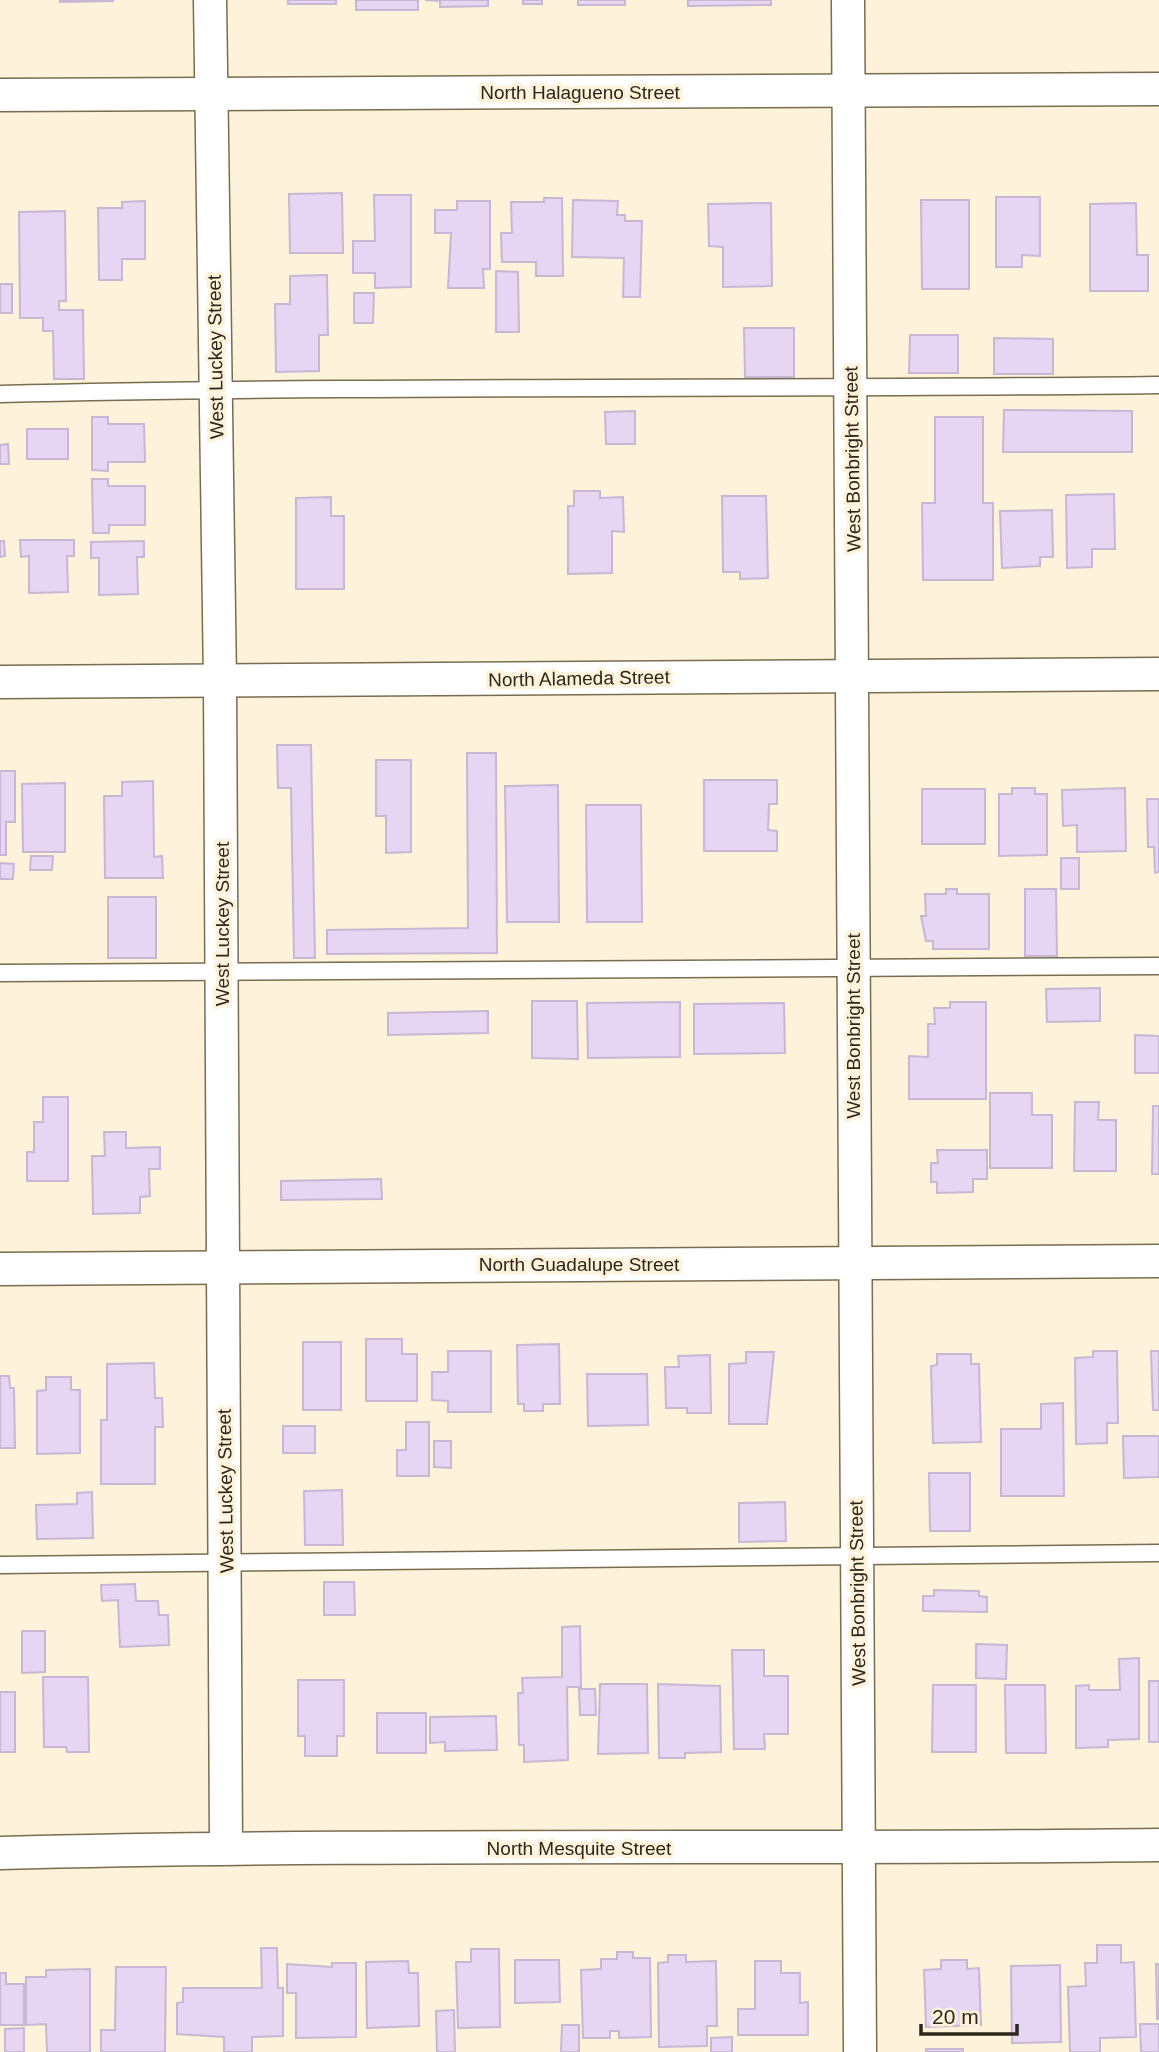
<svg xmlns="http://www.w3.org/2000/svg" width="1159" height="2052" font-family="Arial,sans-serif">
<rect width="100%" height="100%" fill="#fef2da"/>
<g fill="#e7d6f3" stroke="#c7b7d3" stroke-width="2">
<path d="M60,0H113V1L60,2Z"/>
<rect x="288" y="0" width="48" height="4"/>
<rect x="356" y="0" width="62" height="10"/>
<path d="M425,0H488V6L440,7V1Z"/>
<rect x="523" y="0" width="19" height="4"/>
<rect x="578" y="0" width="47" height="5"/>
<path d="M688,0H771V5L688,6Z"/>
<path d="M342,193L343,253H290L289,194Z"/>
<path d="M374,195H411V287L375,288V273H353V241H375Z"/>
<path d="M996,197H1040V256L1022,255V267H996Z"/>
<path d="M544,198H562L563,276H536V262H502L501,233H512L511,202H544Z"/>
<path d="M573,200L618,201L617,215H625V221H642L640,297H623L624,258L572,257Z"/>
<path d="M921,200H969V289H922Z"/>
<path d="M145,201V259H122V280H99L98,208H122V202Z"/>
<path d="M457,201H490V269H483L484,288H448L451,233H435V210H457Z"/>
<path d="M771,203L772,286L723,287V247L709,246L708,204Z"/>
<path d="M1136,203L1137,255H1148V291H1090V204Z"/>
<path d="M65,211L66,301H59V310H83L84,379H54L53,331H43V318H20L19,212Z"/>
<path d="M496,271L518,272L519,332H496Z"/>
<path d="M327,275L328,335H319V371L276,372L275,304H290V276Z"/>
<rect x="0" y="284" width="12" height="29"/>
<path d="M354,293H374L373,323H354Z"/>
<path d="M744,328H794V377H745Z"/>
<path d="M910,335H958V373H909Z"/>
<path d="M994,338L1053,339V374H994Z"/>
<path d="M1004,410L1132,411V452H1003Z"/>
<path d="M635,411V444H606L605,412Z"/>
<path d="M92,417H108V424H144L145,462H108V471L92,470Z"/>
<path d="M935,417H983V503H993V580H923L922,503H935Z"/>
<rect x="27" y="429" width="41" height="30"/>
<path d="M8,444L9,464H0V445Z"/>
<path d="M92,479H108V486H145V525H109V533H93Z"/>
<path d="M574,491H600V498L623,497L624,532L612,531V573L568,574V506H574Z"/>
<path d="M1114,494L1115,549H1092V567L1067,568L1066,495Z"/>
<path d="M722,496H766L768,578L740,579V572H723Z"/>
<path d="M331,497V516H344V589H296V498Z"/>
<path d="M1052,510L1053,557H1040V566L1002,568L1000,511Z"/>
<path d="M20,540H74V556H67L68,592L29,593V556L21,557Z"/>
<path d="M0,541H4L5,556L0,557Z"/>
<path d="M144,541V557H137L138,594L99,595V558H91V542Z"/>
<path d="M277,745H311L315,958H294L291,788H278Z"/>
<path d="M467,753H496L497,953L327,954V930L468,928Z"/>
<path d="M376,760H411V852L386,853V816H376Z"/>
<path d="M0,771H15V822H6V855H0Z"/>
<path d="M704,780H777V804H769L768,830L777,831V851H704Z"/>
<path d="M153,781L154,857L162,856L163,878H105L104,796H122V782Z"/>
<path d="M65,783V852H23L22,784Z"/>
<path d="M558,785L559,922H507L505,786Z"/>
<path d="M1012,788H1035V794H1047V855L999,856V794H1012Z"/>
<path d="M1125,788L1126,851L1077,852V825L1063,826L1062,790Z"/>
<rect x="922" y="789" width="63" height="55"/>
<path d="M1147,799H1159V872L1155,873L1154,847H1148Z"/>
<path d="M586,805H641L642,922H587Z"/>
<path d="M31,856H53L52,870H30Z"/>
<rect x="1061" y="858" width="18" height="31"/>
<path d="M0,863L14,864L13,879H0Z"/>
<path d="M946,889H957V894H989V949H933V941H926L921,916H926L925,894H946Z"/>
<path d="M1025,889H1056L1057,956H1025Z"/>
<rect x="108" y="897" width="48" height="61"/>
<path d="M1100,988V1021L1047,1022L1046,989Z"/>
<path d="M532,1001H577L578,1059L532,1058Z"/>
<path d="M680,1002V1057L588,1058L587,1003Z"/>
<path d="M950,1002H986V1099H909V1056L928,1057V1024H935L934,1008H950Z"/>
<path d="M784,1003L785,1053L694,1054V1004Z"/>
<path d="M488,1011V1033L388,1035V1013Z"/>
<path d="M1135,1035L1159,1036V1073H1135Z"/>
<path d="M990,1093H1032V1115H1052V1168H990Z"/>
<path d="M43,1097H68V1181H27V1152H34V1122H43Z"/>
<path d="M1075,1102H1099L1098,1120H1116V1171H1074Z"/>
<path d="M1153,1106H1159V1174H1152Z"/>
<path d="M104,1132H126V1148L160,1147V1169H149L150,1196L140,1197V1213L93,1214L92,1156H105Z"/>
<path d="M937,1150H987V1179H973V1192L937,1193V1182H931V1163H938Z"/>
<path d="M381,1179L382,1199L281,1200V1181Z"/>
<path d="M366,1339H402V1354H417V1401H366Z"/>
<rect x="303" y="1342" width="38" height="68"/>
<path d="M559,1344L560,1404H543V1411H524V1404H518L517,1345Z"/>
<path d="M448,1351H491V1412H448V1401L432,1400V1372H448Z"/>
<path d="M1093,1351H1117L1118,1423H1107V1443L1076,1444L1075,1358L1093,1357Z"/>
<path d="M1151,1351H1159V1410H1153Z"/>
<path d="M746,1352H774L767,1424H729V1364L746,1363Z"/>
<path d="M937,1354H971V1364H979L981,1442L933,1443L931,1366L937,1365Z"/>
<path d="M710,1355L711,1413H687V1408H666L665,1367H679L678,1356Z"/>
<path d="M154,1363L155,1398H162L163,1427H155V1484H101V1420H107V1364Z"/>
<path d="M587,1374H647L648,1425L588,1426Z"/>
<path d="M0,1376H9L10,1388H14L15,1448H0Z"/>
<path d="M46,1377H71V1390H80V1453L37,1454V1391L46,1390Z"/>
<path d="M1063,1403L1064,1496H1001V1429H1041V1404Z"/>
<path d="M406,1422H429V1476H397V1450H406Z"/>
<rect x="283" y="1426" width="32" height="27"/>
<path d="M1123,1436H1159V1477L1124,1478Z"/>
<path d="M434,1441H451V1468L434,1467Z"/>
<path d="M929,1473H970V1531H930Z"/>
<path d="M342,1490L343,1545H305L304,1491Z"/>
<path d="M92,1492L93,1538L37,1539L36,1505L77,1504V1493Z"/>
<path d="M785,1502L786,1541L739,1542V1503Z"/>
<path d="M324,1582H354L355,1615H324Z"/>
<path d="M135,1584L136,1601H158L159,1615H168L169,1645L120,1647L118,1600L102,1601L101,1585Z"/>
<path d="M934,1590L979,1591V1596L987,1597V1612L923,1611V1596H934Z"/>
<path d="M580,1626L581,1687H567L568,1760L524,1762V1745H519L518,1693H523L522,1678L562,1677V1627Z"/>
<path d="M22,1631H45V1672L22,1673Z"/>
<path d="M976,1644L1007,1645L1006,1679L976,1678Z"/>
<path d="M732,1650H764V1676H788V1734H764L765,1749H734Z"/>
<path d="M1139,1658V1739L1108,1740V1747L1076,1748V1686L1089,1685V1690H1120L1119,1659Z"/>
<path d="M43,1677H88L89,1752H67L66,1747H44Z"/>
<path d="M298,1680H344V1736H337V1756H305V1736H298Z"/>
<rect x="1149" y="1681" width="10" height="61"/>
<path d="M600,1684H647L648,1753L598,1754Z"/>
<path d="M658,1684L720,1686L721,1752L685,1753V1758H659Z"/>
<path d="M933,1685H976V1752H932Z"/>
<path d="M1005,1685H1045L1046,1753H1006Z"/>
<path d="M579,1689H595L596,1715H580Z"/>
<rect x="0" y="1692" width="15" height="60"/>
<rect x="377" y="1713" width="49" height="40"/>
<path d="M496,1716L497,1750L445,1751V1742L430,1743V1717Z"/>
<path d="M1097,1945H1121V1963L1134,1962L1136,2037L1100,2038V2052H1070L1068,1987L1086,1986L1085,1963H1097Z"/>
<path d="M261,1948H277L278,1988H283V2036L252,2037V2052H224V2037L177,2034V2003L183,2002V1988H262Z"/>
<path d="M471,1949H499L500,2027L458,2028L456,1962H471Z"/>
<path d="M617,1952H633V1958H650L651,2037L619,2038V2031H610V2038H583L581,1970L601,1969V1959H617Z"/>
<path d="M668,1955H686V1962L716,1961L717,2026H707V2046L659,2047L658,1963L668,1962Z"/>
<path d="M515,1960H559L560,2002L515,2003Z"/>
<path d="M941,1960H967V1969L979,1968L981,2025L926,2027L924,1970L941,1969Z"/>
<path d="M408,1961L409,1973H418L419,2026L367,2028L366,1962Z"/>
<path d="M755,1961H781V1973H800V2003L808,2002V2035H738V2009H755Z"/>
<path d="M332,1963H356V2037L296,2038V1993H287V1964L332,1967Z"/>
<path d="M1156,1964H1159V2019H1157Z"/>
<path d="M1060,1965L1061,2042L1012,2043L1011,1966Z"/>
<path d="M116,1967H166L165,2052H101V2030H115Z"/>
<path d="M90,1969V2052H47L46,2024L26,2025V1977H46V1970Z"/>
<path d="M0,1973H6V1984H24V2025H0Z"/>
<path d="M454,2010L455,2052H437L436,2011Z"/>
<path d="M1140,2024H1159V2052H1141Z"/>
<path d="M562,2025H579V2052H561Z"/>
<path d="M24,2028V2052H5V2029Z"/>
<path d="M732,2037V2052H711V2038Z"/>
<rect x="926" y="2049" width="37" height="3"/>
</g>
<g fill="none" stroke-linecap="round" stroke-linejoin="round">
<g stroke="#796c51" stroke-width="19">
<g id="service">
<path d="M0,394C386,385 773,390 1159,385"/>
<path d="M0,973L1159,966"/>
<path d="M0,1565L1159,1553"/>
</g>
</g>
<g stroke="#796c51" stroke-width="35">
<g id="minor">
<path d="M210,0L220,682L226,1847"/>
<path d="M848,0L860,2052"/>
<path d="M0,95L1159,89"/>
<path d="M0,682L1159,674"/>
<path d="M0,1269L1159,1261"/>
<path d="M0,1853C386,1843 773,1850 1159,1845"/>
</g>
</g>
<use href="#service" stroke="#fff" stroke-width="16"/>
<use href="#minor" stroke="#fff" stroke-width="32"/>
</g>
<g text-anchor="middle" stroke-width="7" stroke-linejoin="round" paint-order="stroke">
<g font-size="19" fill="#2c261b" stroke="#fef2da">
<text x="580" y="99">North Halagueno Street</text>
<text transform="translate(215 357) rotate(-91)" y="7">West Luckey Street</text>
<text transform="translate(852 459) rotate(-91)" y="7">West Bonbright Street</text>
<text transform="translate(579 678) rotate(-1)" y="7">North Alameda Street</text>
<text transform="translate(222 924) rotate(-90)" y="7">West Luckey Street</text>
<text transform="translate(853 1026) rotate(-90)" y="7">West Bonbright Street</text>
<text x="579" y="1271">North Guadalupe Street</text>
<text transform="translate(225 1491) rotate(-91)" y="7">West Luckey Street</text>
<text transform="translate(857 1593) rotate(-91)" y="7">West Bonbright Street</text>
<text x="579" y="1855">North Mesquite Street</text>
</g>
</g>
<path d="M921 2024v10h96v-10" fill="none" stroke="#2c261b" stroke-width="3.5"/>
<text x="932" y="2024" font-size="21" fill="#2c261b" stroke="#fef2da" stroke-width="5" paint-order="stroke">20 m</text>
</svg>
